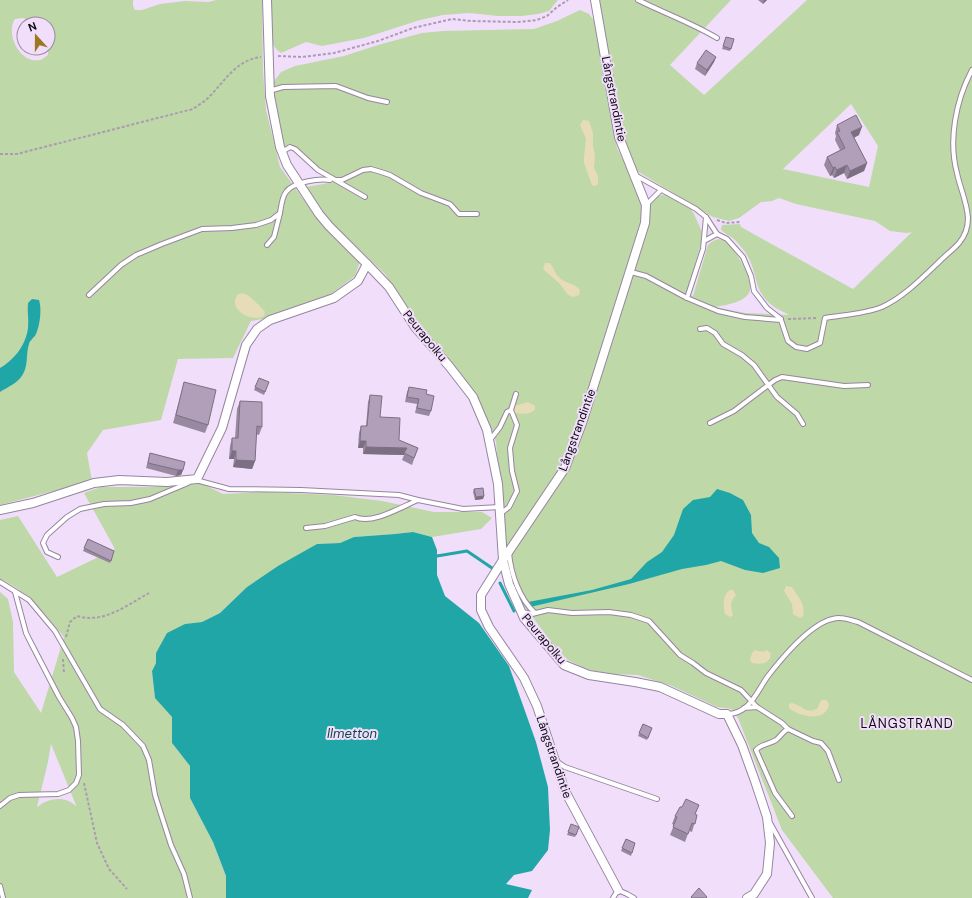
<svg xmlns="http://www.w3.org/2000/svg" width="972" height="898" font-family="'DM Sans',sans-serif">
<rect width="100%" height="100%" fill="#f1defb"/>
<g fill="#bfd8a8" fill-rule="evenodd">
<path d="M0,0H133V6L135,10H142L160,4L185,1L209,2L216,0H262L263,71L266,110L280,167L321,224L360,261L355,276L327,297L274,317L251,321L233,358L178,359L161,420L103,430L87,453L92,481L0,505ZM23,18L36,24H48V55C46,56 42,60 40,60C20,64 5,34 15,19Z"/>
<path d="M269,0H558L549,11L538,14L522,16H498L469,13L443,15L420,20L364,38L322,46L306,42L281,53L276,49L272,43Z"/>
<path d="M597,0H731L670,65L704,95L807,0H972V898H833L782,830L738,718L731,709L717,707L672,686L638,675L612,674L594,671L582,667L568,660L555,647L519,599L513,584L507,565L496,442L477,396L427,335L385,274L330,221L306,187L334,182C326,173 316,167 307,159C301,154 298,149 290,145L282,149L277,131L272,84L281,72L295,66L344,56L378,45L422,33L443,31L534,29L557,21L580,10L589,14L595,22L617,148L638,190L644,212L636,260L651,203L655,197L666,194L690,208L694,214L702,232L701,244L687,291L685,293L693,296L708,245C712,241 717,238 722,240C734,245 755,281 749,293C743,303 725,305 715,307L745,313L789,315C785,312 778,310 773,306C752,290 759,275 747,255C744,250 739,244 735,240C731,236 724,234 721,229L722,225L740,224L741,227L853,289L912,232L907,233L890,231L875,221L796,204L779,198L772,201L761,202L739,218L729,221L713,217L637,171L630,159L624,138ZM851,104L878,146L869,187L783,169Z"/>
<path d="M201,483L223,494L265,492L333,495L382,501L434,512H482L492,518L481,529L432,537L413,532L395,534L354,537L340,543L317,544L247,587L220,613L202,622L185,624L160,647L156,653V663L152,671L155,697L172,717V743L190,766V798L213,842L226,876V898H0V592L8,599L13,622L14,672L41,713L64,637C46,615 26,590 0,579V520L18,516L57,577L115,549L84,493L101,487H150ZM51,744L76,805V806C68,798 56,797 45,802C42,803 39,806 37,807L48,762Z"/>
</g>
<g fill="#e6dcb7">
<path d="M583,120L589,121L593,133V146L595,155L594,168L598,176V184L595,186L592,185L584,163V157L586,139L580,125Z"/>
<path d="M545,263H550C554,268 555,275 561,279C567,284 575,283 580,290L579,295L573,297L568,295L559,283L543,269Z"/>
<path d="M238,294C239,294 243,293 245,294C248,294 263,309 265,312L264,316C252,323 226,309 238,294Z"/>
<path d="M528,402L535,406V409C530,415 523,414 515,413L514,410L515,406Z"/>
<path d="M786,586L792,587C798,597 806,604 803,616L800,618L793,614L792,604L784,591Z"/>
<path d="M730,590H733L736,595C729,604 731,605 733,615L731,617L725,614C723,606 722,595 730,590Z"/>
<path d="M755,650L763,652L767,650L771,654C770,664 760,665 752,663L750,660L752,653Z"/>
<path d="M822,700H826L829,704C826,723 800,717 789,708V704L792,703C803,706 806,715 818,708L819,704Z"/>
</g>
<g fill="#21a6a7">
<path d="M32,299L39,300C42,309 40,325 36,334C34,338 30,340 29,344C26,353 28,364 24,372C20,382 8,387 0,392V368C14,360 26,345 28,328C29,320 27,311 28,303Z"/>
<path d="M717,489L730,493L743,500L751,515L752,533L759,543L769,547L779,558L780,568L763,573L745,570L721,561L706,565L682,569L629,584L530,607L528,602L592,590L631,579L647,562L662,552L674,535L683,509L693,500L710,497Z"/>
<path d="M413,532L432,537L437,550V575L445,596L479,623L509,666L536,742L548,787L550,830L548,850L532,871L514,875L506,884L532,890L528,898H226V876L213,842L190,798V766L172,743V717L155,698L152,671L156,663V653L167,633L185,624L202,622L220,613L247,587L278,566L317,544L340,543L354,537L395,534Z"/>
</g>
<g fill="none" stroke-linecap="round" stroke-linejoin="round">
<g stroke="#21a6a7" stroke-width="3">
<path d="M437,556L467,551L492,568"/>
<path d="M500,583L514,611"/>
</g>
<g stroke="#9785a0" stroke-width="6">
<g id="service">
<path d="M638,0C664,13 692,23 717,38"/>
<path d="M269,91L283,87L336,86L368,98L387,102"/>
<path d="M282,152L290,147L295,149L318,170L365,197"/>
<path d="M635,175L696,209L706,217L717,234L727,239L743,257L751,276L754,291L767,308L781,319"/>
<path d="M337,180H342L363,170L371,169L381,172L390,175L421,193L450,204L459,214H477"/>
<path d="M646,205L661,190"/>
<path d="M280,213C281,207 282,197 286,192C293,182 320,178 330,180"/>
<path d="M704,241L717,234"/>
<path d="M631,272L646,276L687,298L718,311L745,317L781,320L788,341L796,347L807,349L820,343L825,318C843,315 864,314 882,307C904,297 923,277 941,260C947,254 954,249 959,243C965,236 968,227 968,218C967,202 960,188 957,173C948,140 956,100 972,70"/>
<path d="M89,295L121,265L136,255L162,244L202,229L232,228L256,225L271,220L280,213L274,237L267,245"/>
<path d="M687,298L703,249L706,217"/>
<path d="M700,329L707,328L715,333L723,344L742,355L754,365L777,397L797,414L803,424"/>
<path d="M710,423L734,411L775,380L782,377L844,386L868,385"/>
<path d="M490,440L500,427L507,412L511,410"/>
<path d="M196,480L229,489L301,490L399,495L418,500L463,509L500,507"/>
<path d="M500,514L509,507L517,491L512,471L510,448L517,425L511,410L516,394"/>
<path d="M306,528L325,526L355,517C372,525 401,507 418,500"/>
<path d="M509,553C511,574 519,598 535,613"/>
<path d="M58,557L47,552L43,543L47,535L67,517L80,509L104,504L131,503L150,499L188,483"/>
<path d="M0,582L29,600L55,631L100,709L123,725L143,746L149,760L155,795L161,814L171,845L184,874L190,898"/>
<path d="M522,612L532,614L548,610L572,613L609,612L631,615L649,621L680,655L693,663L706,673L741,690L757,707"/>
<path d="M744,708L757,707L782,723L788,729"/>
<path d="M727,714C750,714 757,691 768,676C782,658 815,617 840,618C846,618 853,621 858,622L972,680"/>
<path d="M556,761L565,767L657,799"/>
<path d="M0,806L10,798L19,795L58,794L69,790L76,783L79,775L78,741L76,727L72,718L59,697L31,643L26,633L15,592"/>
<path d="M792,816L775,793L756,750C761,744 770,744 776,740C781,736 782,732 788,729L813,741L821,743L828,751L839,780"/>
<path d="M770,823L812,898"/>
<path d="M0,886L3,898"/>
<path d="M613,898L618,890L627,894L634,898"/>
</g>
</g>
<g stroke="#9785a0" stroke-width="10">
<g id="minor">
<path d="M595,0L619,137L646,205L645,223L582,423L565,468L503,560L481,595V610L489,627L524,678L537,706L565,791L618,890"/>
<path d="M367,264L389,287L415,327L449,366L473,397L487,430L498,484L503,560L509,584L524,618L564,665L589,675L635,682L660,687L719,714H727L742,745L755,781L767,817L770,843L767,874L754,894L747,898"/>
<path d="M0,510L33,503L94,483L119,480L167,482L197,479L222,428L246,345L257,329L270,320L334,298L358,281L367,264L329,226L319,214L287,165L280,147L270,96L267,0"/>
</g>
</g>
<g stroke="#aa9bb2" stroke-width="2" stroke-dasharray="3 2" stroke-linecap="butt">
<path d="M278,56L302,57L334,53L378,41L413,28L452,19L471,21L518,22L537,20L547,16L557,7L568,0"/>
<path d="M0,154H17L193,109C197,106 202,103 206,100C224,83 235,60 261,57"/>
<path d="M717,220L726,223L740,222"/>
<path d="M788,319L818,318"/>
<path d="M66,637L70,622L77,616C104,624 127,605 149,593"/>
<path d="M63,659L64,673"/>
<path d="M84,783L97,843L109,869L127,889"/>
</g>
<use href="#service" stroke="#fff" stroke-width="4"/>
<use href="#minor" stroke="#fff" stroke-width="8"/>
</g>
<g fill="#9889a0">
<path d="M758,0H767L763,4Z"/>
<path d="M726,37L734,39L730,51L722,49Z"/>
<path d="M716,57L714,62L705,76L695,69L697,63Z"/>
<path d="M837,125L859,135L854,138L867,163L864,171L847,179L844,173L834,178L832,175L830,176L824,165L827,157L840,150L835,140L836,136L835,133Z"/>
<path d="M259,378L269,382L264,395L254,390Z"/>
<path d="M184,382L208,425L205,433L173,423L182,390Z"/>
<path d="M409,387L426,394L431,411L429,416L415,413L417,404L405,402L407,392Z"/>
<path d="M370,395L380,417L399,440L418,448L412,465L402,460L404,455L363,454V448H358L359,433L361,426H366L368,402Z"/>
<path d="M240,401L262,427L259,435L256,434L255,461L252,469L233,467L234,459H229L230,446L232,438H235L237,409Z"/>
<path d="M150,453L183,470L181,475L176,476L146,468Z"/>
<path d="M474,489L484,496L483,499L475,500L473,492Z"/>
<path d="M88,539L114,551L110,563L83,551Z"/>
<path d="M643,724L652,728L647,740L638,736Z"/>
<path d="M696,815H697L692,832L689,831L685,842L670,835L674,825L672,824L675,816Z"/>
<path d="M571,824L579,827L575,837L567,835Z"/>
<path d="M626,839L635,843L631,856L621,851Z"/>
</g>
<g fill="#7c6f82">
<path d="M764,0H767L763,4Z"/>
<path d="M716,57L714,62L705,76L707,70Z"/>
<path d="M862,127L859,135L848,140L851,132Z"/>
<path d="M867,163L864,171L847,179L850,171Z"/>
<path d="M847,165L844,173L834,178L837,170Z"/>
<path d="M835,167L832,175L830,176L833,168Z"/>
<path d="M360,441H366L363,448H358Z"/>
<path d="M366,447L407,448L404,455L363,454Z"/>
<path d="M232,451H236L234,459H229Z"/>
<path d="M236,460L255,461L252,469L233,467Z"/>
<path d="M178,470H183L181,475L176,476Z"/>
<path d="M484,496L483,499L475,500L476,497Z"/>
</g>
<g fill="#b19fba" stroke="#7c6f82">
<path d="M726,37L734,39L731,49L723,46Z"/>
<path d="M706,50L716,57L707,70L697,63Z"/>
<path d="M856,115L862,127L851,132L867,163L850,171L847,165L837,170L835,167L833,168L827,157L845,148L837,132L840,131L837,125Z"/>
<path d="M259,378L269,382L265,392L255,387Z"/>
<path d="M184,382L216,390L208,425L176,415Z"/>
<path d="M409,387L427,390L426,394L434,396L431,411L417,408L419,399L407,397Z"/>
<path d="M370,395L382,396L380,417L400,418L399,440L418,448L414,458L404,453L407,448L366,447V441H360L361,426H367Z"/>
<path d="M240,401L262,402V427L257,426L255,461L236,460V451H232V438H238Z"/>
<path d="M150,453L185,462L183,470H178L148,463Z"/>
<path d="M483,488L484,496L476,497L474,489Z"/>
<path d="M88,539L114,551L111,561L84,548Z"/>
<path d="M643,724L652,728L648,738L639,733Z"/>
<path d="M686,799L699,805L695,814L697,815L695,824L692,823L688,834L673,827L677,817L675,816L680,807H682Z"/>
<path d="M571,824L579,827L576,835L568,832Z"/>
<path d="M626,839L635,843L632,853L622,848Z"/>
<path d="M699,888L707,897L706,898H692L691,897Z"/>
</g>
<g text-anchor="middle" stroke-width="4" stroke-linejoin="round" paint-order="stroke">
<g font-size="12" fill="#0f0912" stroke="#f1defb">
<text transform="translate(614 99) rotate(79)" y="4">Långstrandintie</text>
<text transform="translate(425 336) rotate(51)" y="4">Peurapolku</text>
<text transform="translate(577 430) rotate(-70)" y="4">Långstrandintie</text>
<text transform="translate(544 639) rotate(50)" y="4">Peurapolku</text>
<text transform="translate(554 757) rotate(71)" y="4">Långstrandintie</text>
</g>
<g font-size="13" letter-spacing="1" fill="#0f0912" stroke="#f1defb">
<text x="907" y="728">LÅNGSTRAND</text>
</g>
<g font-size="13" font-style="italic" fill="#0f4646" stroke="#f1defb">
<text x="352" y="738">Ilmetton</text>
</g>
</g>
<g transform="translate(36 36) rotate(339)"><circle r="19" fill="#f1defb" stroke="#97899e"/>
<path d="M0-3L7 15L0 10L-7 15Z" fill="#9c7823"/>
<text y="-6" font-size="11" font-weight="bold" text-anchor="middle" fill="#0f0912">N</text>
</g>
</svg>
